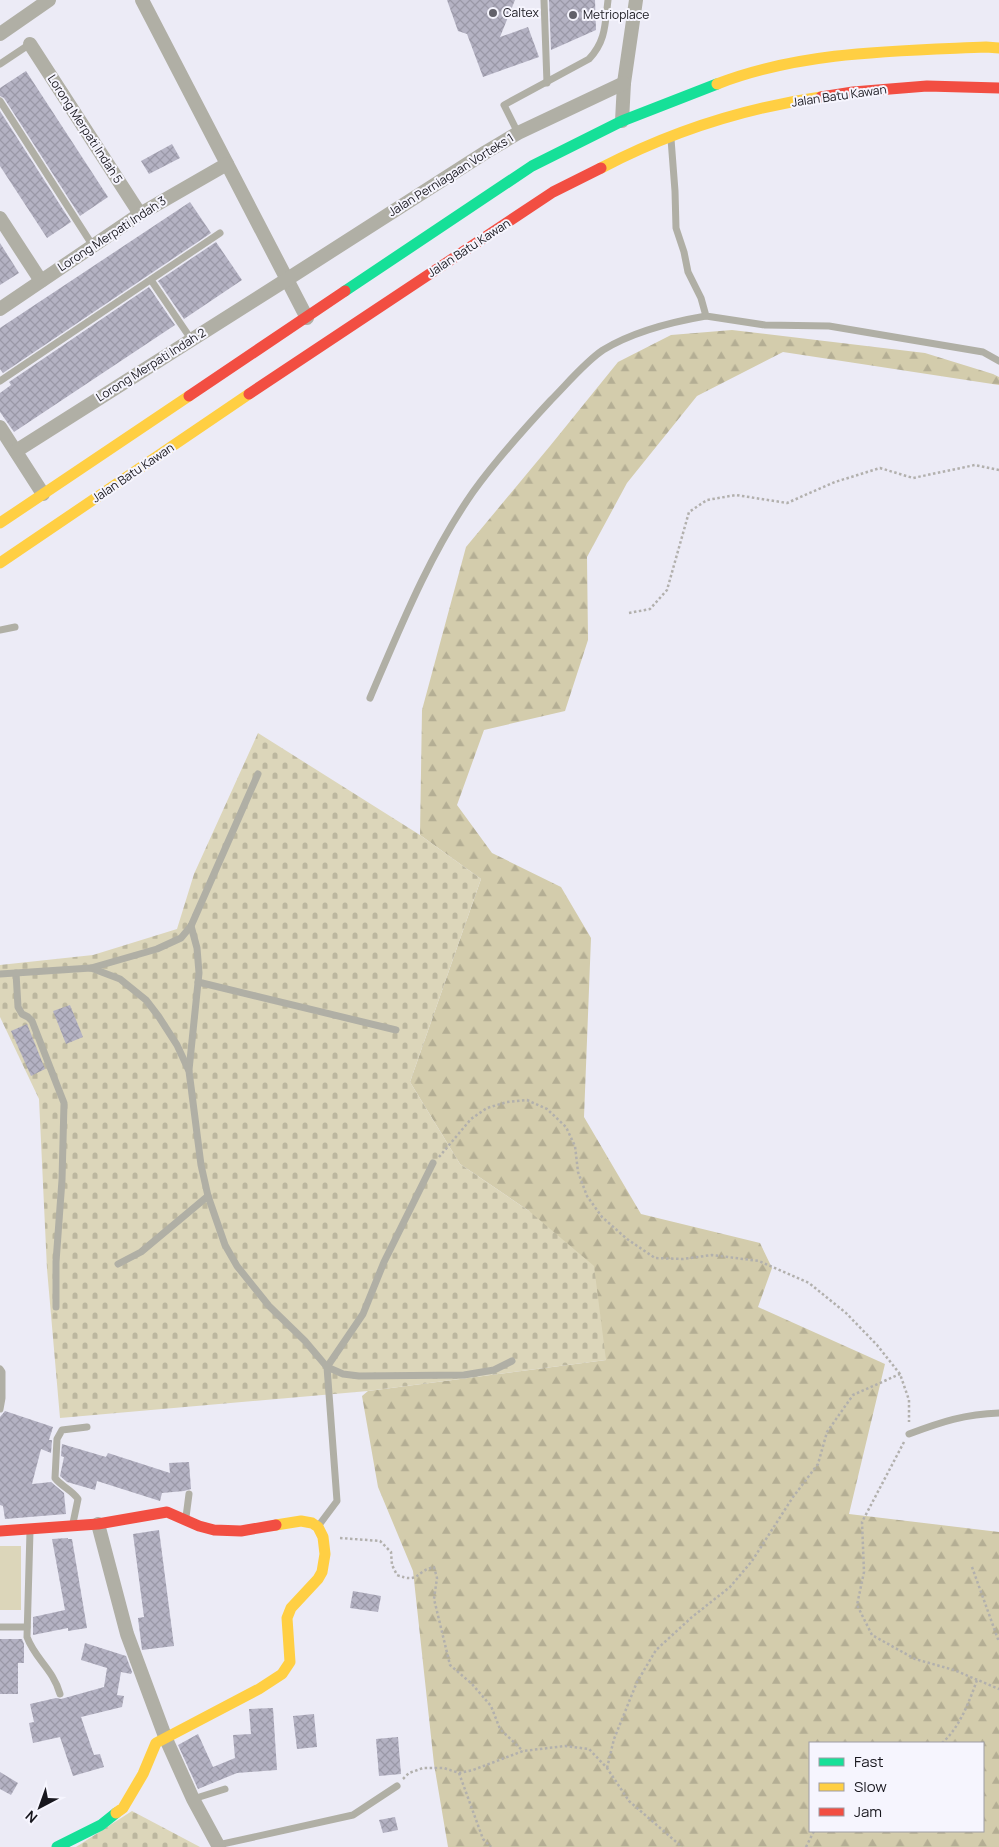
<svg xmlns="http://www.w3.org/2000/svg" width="999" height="1847" font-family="Manrope,sans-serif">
<defs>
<pattern id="forest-firs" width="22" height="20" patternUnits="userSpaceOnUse" patternTransform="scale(1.25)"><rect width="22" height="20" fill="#d3ccac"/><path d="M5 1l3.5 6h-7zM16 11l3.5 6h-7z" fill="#b4ae94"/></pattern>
<pattern id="cemetery-stones" width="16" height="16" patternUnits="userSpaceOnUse" patternTransform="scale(1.25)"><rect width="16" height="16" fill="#dcd6ba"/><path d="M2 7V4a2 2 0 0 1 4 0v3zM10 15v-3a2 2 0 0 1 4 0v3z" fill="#bcb79f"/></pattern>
<pattern id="building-cross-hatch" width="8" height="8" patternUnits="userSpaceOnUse" patternTransform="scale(1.25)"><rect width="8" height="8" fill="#b4b2c3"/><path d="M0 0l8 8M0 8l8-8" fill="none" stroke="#9a98a7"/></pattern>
</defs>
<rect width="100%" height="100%" fill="#ecebf6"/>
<path fill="#dcd6ba" d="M21,1546V1610H0V1546Z"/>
<path fill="url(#forest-firs)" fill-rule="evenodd" d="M732,330L925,353L993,374L999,377V385L783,352L697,396L627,483L587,557L588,640L565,711L484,730L457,805L492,853L561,887L591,938L584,1117L641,1214L760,1243L772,1268L758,1307L885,1364L849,1514L999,1532V1847H448L434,1764L413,1571L378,1487L362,1396L368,1391L606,1360L529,1211L460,1164L410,1082L481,879L420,835L422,710L466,547L550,446L618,362L671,335ZM810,1743H983V1831H810Z"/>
<g fill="url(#cemetery-stones)">
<path d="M258,733L420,835L481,879L410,1082L460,1164L529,1211L594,1266L606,1360L368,1391L60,1418L47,1269L39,1099L0,1017V965L93,955L177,929L194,874Z"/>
<path d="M132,1811L200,1847H76Z"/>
</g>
<g fill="url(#building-cross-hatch)">
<path d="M447,0H515L500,37L528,27L539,57L483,77L467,34L458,31Z"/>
<path d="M549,0H595L596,30L551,50Z"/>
<path d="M26,71L108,197L80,216L4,98L0,96V88Z"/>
<path d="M0,111L71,222L47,238L0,166Z"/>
<path d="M172,144L180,158L149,174L141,161Z"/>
<path d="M190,202L211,233L3,373L0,369V328Z"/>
<path d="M216,242L242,280L184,319L158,281Z"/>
<path d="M0,243L19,273L0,285Z"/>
<path d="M149,287L175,325L14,432L0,412V393L11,385L9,382Z"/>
<path d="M70,1005L83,1037L66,1044L53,1011Z"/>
<path d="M27,1024L45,1069L31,1076L11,1031Z"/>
<path d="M5,1411L53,1427L49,1440H52L51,1453L41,1449L32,1484L51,1482L64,1493L66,1514L5,1519L3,1506L0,1505V1417Z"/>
<path d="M62,1444L106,1457L108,1453L170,1473L169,1463L189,1462L191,1489L184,1491L162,1493L160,1501L97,1481L95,1490L67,1482L60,1476L64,1457L61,1456Z"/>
<path d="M159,1530L174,1646L142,1650L138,1618L144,1617L133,1534Z"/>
<path d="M68,1538V1539H72L87,1628L68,1631V1628L33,1635V1617L65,1610L52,1539Z"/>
<path d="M353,1591L381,1596L378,1612L350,1608Z"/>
<path d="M0,1639H22L24,1644V1663H18V1694H0Z"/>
<path d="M85,1643L126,1656L132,1672L131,1674L121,1672L117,1695L124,1696L122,1707L81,1717L94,1755L100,1754L104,1767L73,1776L60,1737L33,1743L29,1723L34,1722L30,1704L56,1698L61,1699L104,1687L107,1668L81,1660Z"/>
<path d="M273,1708L277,1770L237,1773L198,1789L178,1745L198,1734L213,1767L235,1758L233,1735L251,1734L249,1709Z"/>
<path d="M314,1714L317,1747L297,1749L293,1716Z"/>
<path d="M398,1737L401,1774L379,1776L376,1739Z"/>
<path d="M0,1772L18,1783L11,1795L0,1789Z"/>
<path d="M395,1817L398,1830L383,1833L379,1820Z"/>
</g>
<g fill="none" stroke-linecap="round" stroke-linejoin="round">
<g stroke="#b2b0ad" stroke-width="2.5" stroke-dasharray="2.5 2.5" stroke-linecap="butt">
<path d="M629,613L650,609L667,590L689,512L707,500L736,495L787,503L835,482L880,468L913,478L975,465L999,470"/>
<path d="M439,1157L471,1119L487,1108L507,1102L527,1100L547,1109L566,1127L575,1146L578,1172L587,1196L602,1217L627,1239L655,1258L683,1259L712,1255L759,1261L809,1283L846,1313L877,1345L900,1374L909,1400V1422"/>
<path d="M904,1442L862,1522L864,1572L857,1605L872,1635L915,1659L954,1670L999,1689"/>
<path d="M340,1538L380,1541L391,1552L392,1565L397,1575C420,1584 415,1571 434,1567L437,1578L434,1599L450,1665L472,1684L491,1706L500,1729L523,1751"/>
<path d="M972,1567L999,1642"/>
<path d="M942,1743C960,1727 969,1702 977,1680"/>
<path d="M607,1768L614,1739L637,1682L656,1650L692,1617L730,1587L752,1561L793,1497L818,1464L827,1432L853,1395L900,1374"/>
<path d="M459,1773L483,1839L491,1847"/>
<path d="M403,1779L409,1773L423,1768H444L459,1773L473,1770L523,1751L565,1746L589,1749L607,1768L629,1801L682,1847"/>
<path d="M806,1847L814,1831"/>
</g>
<g stroke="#b0afa5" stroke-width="7">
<path d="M544,0L547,83"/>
<path d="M0,64L30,44"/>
<path d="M0,101L93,246"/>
<path d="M518,133L504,105L589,59C606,41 605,24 608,0"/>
<path d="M671,139L675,191L676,228L684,252L688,272L701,298L706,316L765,325L829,326L983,352L999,361"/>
<path d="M151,280L191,339"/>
<path d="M0,381L220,233"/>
<path d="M0,630L15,627"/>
<path d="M370,698C400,628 429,555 473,492C496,460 524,429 551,400C567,384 585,362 603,350C634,331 671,322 706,316"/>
<path d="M91,968L157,949L181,938L191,926L258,774"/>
<path d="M16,973L18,1007L22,1014L28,1017L32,1021L64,1103L62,1180L56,1262V1307"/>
<path d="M0,974L91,968L120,979L146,1000L159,1017L177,1045L189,1071L201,1165L208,1196L225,1245L237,1266L269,1306L305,1341L327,1367L343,1374L359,1376L464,1375L494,1370L512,1361"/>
<path d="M198,982L396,1030"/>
<path d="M189,1070L199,973L197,948L191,926"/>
<path d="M118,1264L141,1252L208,1196"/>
<path d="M0,1369L2,1372V1398L0,1409"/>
<path d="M909,1434C941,1422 965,1414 999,1413"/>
<path d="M186,1517L189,1494"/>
<path d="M73,1523L78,1499C72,1490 62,1487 55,1478L57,1439L62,1430L87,1427"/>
<path d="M319,1525L337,1501L327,1367L363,1314L384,1262L433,1163"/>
<path d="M30,1531L27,1637C35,1659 53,1669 60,1694"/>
<path d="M0,1627H27"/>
<path d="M193,1799L225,1789"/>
<path d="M218,1845L353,1815L397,1786"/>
</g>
<g stroke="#b0afa5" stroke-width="14">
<path d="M142,0L307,318"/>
<path d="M0,34L49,0"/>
<path d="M30,44L140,214"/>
<path d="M622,121L624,83L636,0"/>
<path d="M0,218L41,281"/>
<path d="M0,309L140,214L227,164"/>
<path d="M0,427L43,494"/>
<path d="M16,451L286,280L486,152L518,133L624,83"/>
<path d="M98,1524L127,1634L166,1739L193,1799L219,1847"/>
</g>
<g stroke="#16e098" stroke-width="11">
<path d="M345,291L532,166L622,121L717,84"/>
<path d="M57,1847L101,1825L116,1813"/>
</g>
<g stroke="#ffcf43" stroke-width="11">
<path d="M717,84C802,51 896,51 986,47L999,48"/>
<path d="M601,168C670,132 744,108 821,97"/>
<path d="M0,523L189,396"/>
<path d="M0,563L249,394"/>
<path d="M116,1813L123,1808L143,1774L156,1743L259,1689L282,1674L290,1662L287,1618L291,1608L318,1579L322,1572L325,1554L323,1537L318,1527L312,1523L301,1521L276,1525"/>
</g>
<g stroke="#f24e42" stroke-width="11">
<path d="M821,97L853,92L927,86L999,88"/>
<path d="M249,394L553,192L601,168"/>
<path d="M189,396L345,291"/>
<path d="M0,1531L98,1524L167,1512L199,1526L214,1530L241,1531L276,1525"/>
</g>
</g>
<g fill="#62616a" stroke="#f6f5fe" stroke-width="2">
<circle cx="493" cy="13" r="5"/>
<circle cx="573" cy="15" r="5"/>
</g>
<g text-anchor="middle" stroke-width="4" stroke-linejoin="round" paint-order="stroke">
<g font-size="12" fill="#18171e" stroke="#f6f5fe" text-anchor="start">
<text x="503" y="17">Caltex</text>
<text x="583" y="19">Metrioplace</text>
</g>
<g font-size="12" fill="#18171e" stroke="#f6f5fe">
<text transform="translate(839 96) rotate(-8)" y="4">Jalan Batu Kawan</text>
<text transform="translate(85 129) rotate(57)" y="4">Lorong Merpati Indah 5</text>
<text transform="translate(451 175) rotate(-32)" y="4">Jalan Perniagaan Vorteks 1</text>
<text transform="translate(112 234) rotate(-33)" y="4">Lorong Merpati Indah 3</text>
<text transform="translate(469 248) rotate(-33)" y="4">Jalan Batu Kawan</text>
<text transform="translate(151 365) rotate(-32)" y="4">Lorong Merpati Indah 2</text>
<text transform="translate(133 473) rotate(-34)" y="4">Jalan Batu Kawan</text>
</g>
</g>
<rect x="809" y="1742" width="175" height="90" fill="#f6f5fe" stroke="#9d9ca4"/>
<rect x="819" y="1758" width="25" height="8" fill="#16e098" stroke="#9d9ca4"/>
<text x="854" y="1767" font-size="15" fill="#18171e">Fast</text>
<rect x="819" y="1783" width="25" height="8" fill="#ffcf43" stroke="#9d9ca4"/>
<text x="854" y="1792" font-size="15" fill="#18171e">Slow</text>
<rect x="819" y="1808" width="25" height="8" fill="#f24e42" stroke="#9d9ca4"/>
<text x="854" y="1817" font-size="15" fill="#18171e">Jam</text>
<g transform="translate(40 1807) rotate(221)" stroke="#f6f5fe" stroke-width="4" paint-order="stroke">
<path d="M0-4L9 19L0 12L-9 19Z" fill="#18171e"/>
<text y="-8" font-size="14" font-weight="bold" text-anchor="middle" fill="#18171e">N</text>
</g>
</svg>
